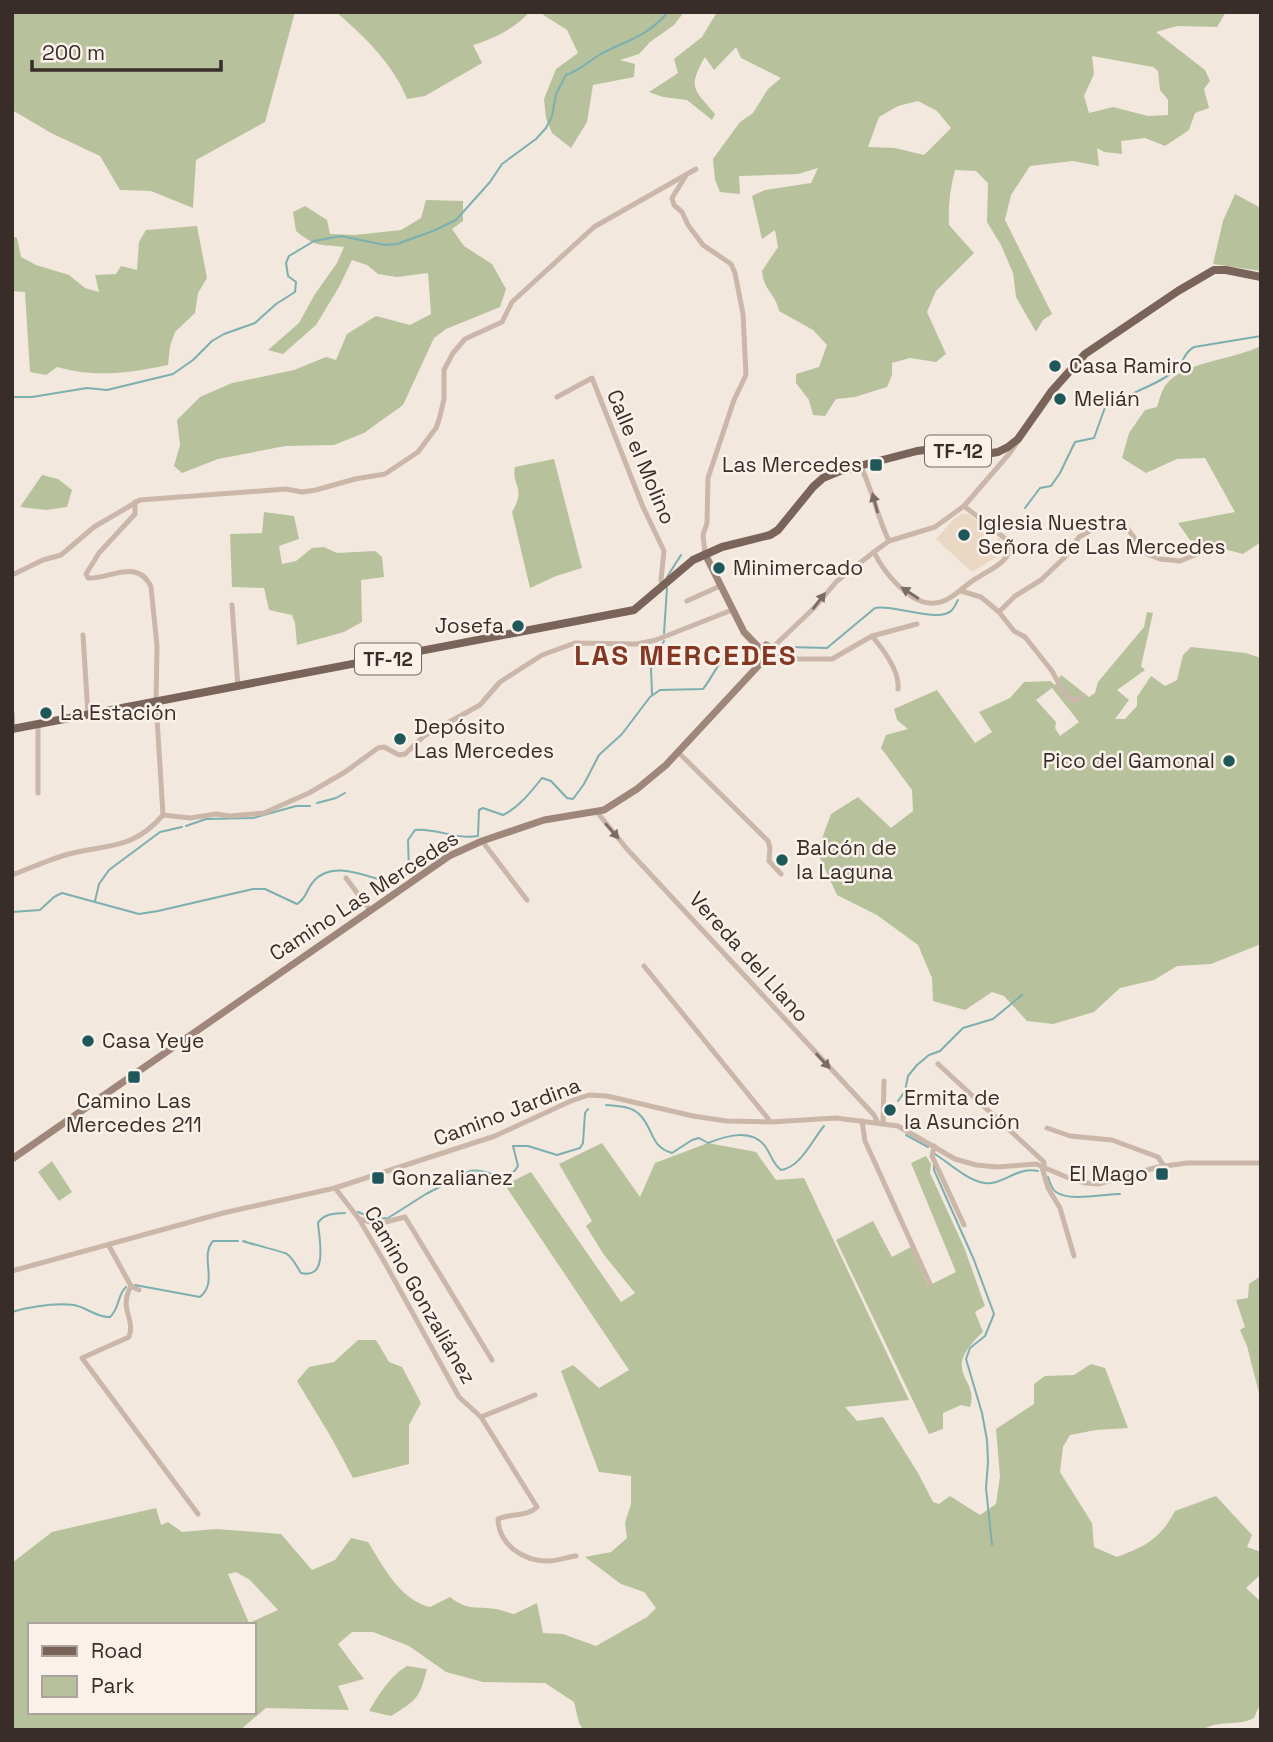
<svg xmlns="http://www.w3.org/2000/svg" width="1273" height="1742" font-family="'Space Grotesk',sans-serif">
<rect width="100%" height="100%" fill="#f2e8dd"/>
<g fill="#b7c29d" fill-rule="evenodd">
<path d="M12,12H295L265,122L196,160L193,208L151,191L120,190L100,156L51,133L12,110Z"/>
<path d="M336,12H530C513,29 496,38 473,45L482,63L425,96L407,99C394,65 364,36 336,12Z"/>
<path d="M539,12H684L674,25L650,42L639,54L620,60L635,64L634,77L593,85L587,122L571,148L552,133L546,118L544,99L556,69L578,53L567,30Z"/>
<path d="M717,12H1226L1217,27L1177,26L1156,32L1205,70L1210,81L1204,89L1209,108L1195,113L1189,130L1165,146L1145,138L1121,141L1122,154L1104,152L1097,148L1099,166L1073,161L1030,166L1011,195L1005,220L1052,314L1043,320L1036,332L1016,297L1013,273L1001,245L987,222L988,183L976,171L955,170C950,189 948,206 949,225L974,253L936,291L927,312L946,354L936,362L910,358L892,363V375L887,387L855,397L836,399L825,416L813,415L809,400L796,383V374L819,367L827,345L813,330L779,311C775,292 764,292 762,271L778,247L775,230L762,239L752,196L765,190L811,183L818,168L798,174L739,176L740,194L720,192L715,180L713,159L740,122L753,113L768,89L781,78L741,58L736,47L714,70L705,57C687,88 694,89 715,114L712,120L687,100L663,97L649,92L678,73L674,59L702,37ZM1092,56L1153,67L1158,71L1160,90L1168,100V115L1148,116L1113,107L1089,113L1084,96L1094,74ZM918,101L937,111L951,128L924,155L895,148L868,147L879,117L898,106Z"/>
<path d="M1235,194L1261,208V271L1213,264L1223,221Z"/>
<path d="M426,200L463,201V221L452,229L464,246L492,264L506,289L500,307L446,329L434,338L403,405L364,433L334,445L285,446L218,459L182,473L174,466L180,445L177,420L200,397L232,383L294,370L326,357L336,360L347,334L376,316L410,325L431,314L428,273L397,277L378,274L367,265L352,260L339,287L316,325L283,354L268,350L299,323L315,294L337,263L344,247C319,244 317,248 296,231L293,212L305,206L327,220L330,234L355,235L401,230L421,218Z"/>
<path d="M197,226L207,278L198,293L195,313L175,332L170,346L168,365C128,373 97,378 57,367L46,375L30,372L25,292L12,291V236L17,238L21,257L36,265L69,275L85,288L99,292L95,275L116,274L121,266L137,270L139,242L146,230Z"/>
<path d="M1261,346V542L1243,554L1190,540L1178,523L1235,512L1205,458L1177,459L1146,473L1122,458L1129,433L1145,410L1157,407C1159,401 1161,392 1165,386C1181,362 1233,360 1261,346Z"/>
<path d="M554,459L582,568L556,576L530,588L512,512C527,487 511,486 515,467Z"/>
<path d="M42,475L58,479L72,490L67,507L46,510L20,507Z"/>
<path d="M264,512L294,516L299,539L279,546L282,564L296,561L312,548L324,547L337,553L375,551L382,557L384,577L361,580L362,622L344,632L297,645L295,623L292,615L269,610L264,588L232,587L230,534L262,533Z"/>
<path d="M1147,612L1153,613L1141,666L1145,670L1117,690L1129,700L1115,719H1125L1137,706V697L1151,676L1165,686L1177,680L1183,655L1191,647L1246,653L1261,658V944L1211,964L1177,966L1154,980L1120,988L1094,1012L1053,1024L1027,1021L1004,996L992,992L965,1010L933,1001L932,978L918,945L877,915L837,895L817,852L831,814L858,797L891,828L913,811L912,790L881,748L886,735L908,729L897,720L894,709L937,690L975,743L992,732L979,712L1010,698L1024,682L1050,681L1055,685L1061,675L1089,697L1095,693L1098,682L1144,627ZM1052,688L1079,722L1060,736L1055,728L1056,722L1036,700Z"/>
<path d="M602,1143L640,1197L655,1163L708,1143L756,1152L776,1180L804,1178L909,1400L845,1407L857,1421L883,1417L918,1473L933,1502L939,1504L950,1496L980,1515L996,1504L1000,1476L996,1429L1034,1404V1384L1045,1376L1074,1375L1091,1364L1105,1368L1128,1428L1096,1430L1070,1435L1063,1447L1060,1472L1092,1523L1094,1547L1117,1557C1146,1546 1160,1539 1175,1511L1216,1496L1252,1535L1247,1547L1261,1552V1574L1246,1588L1261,1602V1702L1254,1718C1236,1727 1221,1719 1202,1730H583L579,1723L574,1702L545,1683L483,1682L446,1672L409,1646L373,1632H352L338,1644L364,1679L338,1686L349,1710L266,1708L240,1730H12V1563L52,1532L156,1508L161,1525L168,1522L182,1532L216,1529L281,1534L312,1570L335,1560L351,1538L368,1542C383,1566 400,1600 430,1607L450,1597C468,1611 475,1606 496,1609C502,1610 508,1613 514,1614L537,1603L543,1633L563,1634L596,1646L647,1617L656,1608L644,1592L621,1584L585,1557L611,1552L627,1538L625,1523L631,1504V1476L599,1472L561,1371L573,1365L599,1388L629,1370L505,1185L531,1172L621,1302L635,1293L604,1255L586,1226L592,1221L559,1164ZM236,1572L250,1580L278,1610L249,1623L228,1574ZM30,1625H254V1712H30Z"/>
<path d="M926,1156L931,1164L930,1173L964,1247L985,1306L975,1312L983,1332C938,1374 980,1377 970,1407L961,1405L943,1413V1429L929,1434L836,1240L873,1221L892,1257L911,1247L928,1286L956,1272L911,1163Z"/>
<path d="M52,1161L72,1192L59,1201L38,1172Z"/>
<path d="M1261,1276V1401L1247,1346L1240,1330L1245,1327L1236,1300L1248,1298L1249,1284Z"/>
<path d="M358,1340H376L389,1362L402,1367L421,1403L409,1425V1464L353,1478L331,1437L297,1381L309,1367L334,1362Z"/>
<path d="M407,1666L427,1669C419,1699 417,1700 391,1716L369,1711C379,1694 390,1676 407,1666Z"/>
</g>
<path fill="#ead8c4" d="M962,514H968L990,531L985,537L993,544L999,538L1005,545L1000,555L972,572L936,539L955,518Z"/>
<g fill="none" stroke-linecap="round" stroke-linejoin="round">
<g stroke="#7cafb0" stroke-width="2">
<path d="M1130,395C1145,387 1164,381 1176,369C1184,362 1184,352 1194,347L1261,336"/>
<path d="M12,397H32L87,388L107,390L173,374L193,360L212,341L224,334L255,323L276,304L295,292L296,282L288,276L286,263L289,256L314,241L341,236L385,245L397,244L433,231L456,220L490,182L502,164L536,139L546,128L552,116L556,94L566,75C582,69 586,63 599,55C626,40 646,38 668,12"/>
<path d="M1025,508L1040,488L1051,486L1060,473L1075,442L1094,438L1107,402L1121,399"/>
<path d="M667,577L681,555"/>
<path d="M664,633L667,588"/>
<path d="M788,647L827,648L875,608C893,604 940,624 952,610C955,607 956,603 958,600"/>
<path d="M659,650L664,641"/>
<path d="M651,668L652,694"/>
<path d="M317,803L336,798L345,793"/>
<path d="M186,826L206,819L253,818L296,806H310"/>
<path d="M95,901L99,884L109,870L160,832L182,827"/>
<path d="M12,912L40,910L54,897L62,893L139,914L158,911L253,889H265L297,904C307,898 306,890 313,882C332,858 369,878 392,883L398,882L409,871L408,840L415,830C437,828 457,840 478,836L479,810L483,808L503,815C518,808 531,792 542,778L551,781L567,798L573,799L584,784L599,755L622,734L650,697L660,690L703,689C710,681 726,650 731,648C738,646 747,648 754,648"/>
<path d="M898,1101L905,1091L908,1076L917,1065L929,1055L940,1051L963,1028L993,1019L1022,995"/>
<path d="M606,1105C618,1106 630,1106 639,1114C654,1128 649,1146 672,1153L692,1140L699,1138L708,1143C726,1136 751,1128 765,1146C771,1154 772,1163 781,1170C801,1167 812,1140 824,1126"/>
<path d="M906,1135L928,1147"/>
<path d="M935,1154C949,1163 967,1180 984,1183C1002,1186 1017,1166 1038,1171"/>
<path d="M934,1165V1170L974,1260L994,1314L985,1336L970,1348L966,1359L982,1413L987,1440L988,1462L986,1488L992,1545"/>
<path d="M1048,1177C1050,1182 1051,1189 1056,1192C1070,1202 1103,1194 1120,1194"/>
<path d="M358,1212L375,1219L388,1218L426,1194L470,1171C489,1167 505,1188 518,1166L513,1146H528L557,1155L580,1148L583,1143L585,1113L588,1109"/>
<path d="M243,1241C251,1244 284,1252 287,1254C293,1258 297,1267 301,1273C329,1280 319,1238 318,1223C324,1213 335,1214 345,1213"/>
<path d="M135,1285L200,1297C219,1282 199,1257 213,1241H238"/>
<path d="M12,1312C30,1307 55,1303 74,1305C86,1307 97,1318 110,1317C120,1308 117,1295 126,1287"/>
</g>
<g stroke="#cbb7a9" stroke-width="5">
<path d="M685,177L672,198L674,205L682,212L688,225L703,245L731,264L735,273L743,314L746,375L734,400L708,478L707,523L703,535L705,554"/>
<path d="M557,397L592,378L643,507L664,551L661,580L663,585"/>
<path d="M860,465C873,490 877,517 889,541"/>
<path d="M135,502V514L99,553L86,574L88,578C108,580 138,557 151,587L157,646L156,702L163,815"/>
<path d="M874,552C883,571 910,606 935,603C951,602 964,585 977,578C991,569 1010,562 1011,544L1007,540L964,506"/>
<path d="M12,575L43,560L61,555L94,527L140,500L286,489L302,492L316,490L355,479L385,474L418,452L436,428L439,420L444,399V370L453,353L465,339L502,322L512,302L594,227L696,169"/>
<path d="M961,591L981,597L999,612L1015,596L1041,580L1066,556L1079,537L1093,529L1118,524L1126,527L1147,554L1160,559L1180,561L1205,551"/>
<path d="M687,601L720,586"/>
<path d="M232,605L238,687"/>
<path d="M999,612L1014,631L1025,637L1052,671L1064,693L1073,701L1082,697"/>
<path d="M83,635L88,715"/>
<path d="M872,636C883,649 900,671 898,689"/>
<path d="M771,649L814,608L837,581L874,552L889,541L935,527L964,506L1009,454L1018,441"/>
<path d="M770,654L783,659H832L872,636L917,624"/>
<path d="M12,712L13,729"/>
<path d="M678,752L768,841L770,848L769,861L781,874"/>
<path d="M38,793V724"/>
<path d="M597,812L627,849L874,1115L878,1123"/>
<path d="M482,841L527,900"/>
<path d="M12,875C31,868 50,859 69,854C108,844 133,850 163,815L190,818L216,814L230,816L264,813L309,793L345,772L378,748L384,747L399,755L405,754L424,736L480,705L500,682L542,655L575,643L637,644L656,640L732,610"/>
<path d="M346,878L370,910"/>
<path d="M644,966L770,1121"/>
<path d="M938,1064L1044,1162V1168"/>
<path d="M862,1121L865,1141L930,1284"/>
<path d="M883,1123L884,1081"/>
<path d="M1047,1128L1070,1136L1112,1140L1158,1157L1164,1166"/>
<path d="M934,1146L932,1156L964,1225"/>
<path d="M1042,1167L1048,1188L1060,1208L1074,1256"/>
<path d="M335,1188L359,1219L385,1263L459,1397L481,1417L537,1507C527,1517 511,1513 498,1519C499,1545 523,1561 548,1561C557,1561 567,1557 576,1556"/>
<path d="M359,1219L378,1224L405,1217L492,1360"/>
<path d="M109,1246L131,1286L139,1290"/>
<path d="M12,1271L223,1213L335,1188L495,1136L571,1101L589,1095L607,1096L693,1116L726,1121L771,1122L836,1118L898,1126L955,1159L976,1165L997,1167L1036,1164L1071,1179L1086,1183L1098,1184L1158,1167L1187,1163H1261"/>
<path d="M131,1286C118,1310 136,1318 129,1337L82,1358L198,1514"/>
<path d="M481,1417L535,1395"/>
</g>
<g stroke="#9f867a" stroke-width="7">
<path d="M705,554L744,632L766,655"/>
<path d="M12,1159L449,856L482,841L544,820L604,810L637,789L666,765L771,652L770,647L766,645"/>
</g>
<path stroke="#7a645a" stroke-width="8" d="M12,729L634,610L693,560L722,547L770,535L778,530L813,487L823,478L840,471L917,451L933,449L986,454L998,452L1008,447L1018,439L1051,392L1085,354L1178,291L1214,270H1226L1261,277"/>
</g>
<defs><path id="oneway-solid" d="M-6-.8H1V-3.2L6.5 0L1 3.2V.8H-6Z" transform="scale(1.75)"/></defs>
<g fill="#7a6b63">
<use href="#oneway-solid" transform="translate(875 503) rotate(-105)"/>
<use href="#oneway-solid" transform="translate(910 593) rotate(-147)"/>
<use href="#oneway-solid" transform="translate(819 601) rotate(-53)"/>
<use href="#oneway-solid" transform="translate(612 831) rotate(49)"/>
<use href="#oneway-solid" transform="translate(823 1061) rotate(47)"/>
</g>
<g fill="#1e585a" stroke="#faf2ea" stroke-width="2.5">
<circle cx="1055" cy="366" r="7"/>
<circle cx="1060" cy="399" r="7"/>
<rect x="869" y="458" width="14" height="14" rx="3.5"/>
<circle cx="964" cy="535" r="7"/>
<circle cx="719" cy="568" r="7"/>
<circle cx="518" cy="626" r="7"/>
<circle cx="46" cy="713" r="7"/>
<circle cx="400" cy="739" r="7"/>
<circle cx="1229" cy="761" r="7"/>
<circle cx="782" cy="860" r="7"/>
<circle cx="88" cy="1041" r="7"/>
<rect x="127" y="1070" width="14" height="14" rx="3.5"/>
<circle cx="890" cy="1110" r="7"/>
<rect x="1155" y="1167" width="14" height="14" rx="3.5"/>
<rect x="371" y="1171" width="14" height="14" rx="3.5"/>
</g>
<g text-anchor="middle" stroke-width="5" stroke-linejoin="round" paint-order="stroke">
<g fill="#faf2ea" stroke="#726863" stroke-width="2">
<rect x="925" y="435.5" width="66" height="31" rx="5"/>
<rect x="355" y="643.5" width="66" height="31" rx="5"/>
</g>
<g font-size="19" font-weight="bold" fill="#382d29">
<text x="958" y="458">TF-12</text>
<text x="388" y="666">TF-12</text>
</g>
<g font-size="21" fill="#382d29" stroke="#faf2ea" text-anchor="start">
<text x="1069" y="373">Casa Ramiro</text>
<text x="1074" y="406">Melián</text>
<text x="862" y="472" text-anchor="end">Las Mercedes</text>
<text x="978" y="530">Iglesia Nuestra<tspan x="978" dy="24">Señora de Las Mercedes</tspan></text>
<text x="733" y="575">Minimercado</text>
<text x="504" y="633" text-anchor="end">Josefa</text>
<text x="60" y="720">La Estación</text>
<text x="414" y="734">Depósito<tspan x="414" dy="24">Las Mercedes</tspan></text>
<text x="1215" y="768" text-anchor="end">Pico del Gamonal</text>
<text x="796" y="855">Balcón de<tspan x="796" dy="24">la Laguna</tspan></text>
<text x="102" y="1048">Casa Yeye</text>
<text x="904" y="1105">Ermita de<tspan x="904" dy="24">la Asunción</tspan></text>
<text x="134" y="1108" text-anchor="middle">Camino Las<tspan x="134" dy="24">Mercedes 211</tspan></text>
<text x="1148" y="1181" text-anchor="end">El Mago</text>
<text x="392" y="1185">Gonzalianez</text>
</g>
<g font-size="21" fill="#382d29" stroke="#faf2ea">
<text transform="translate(641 457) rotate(67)" y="7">Calle el Molino</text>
<text transform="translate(364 896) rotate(-33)" y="7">Camino Las Mercedes</text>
<text transform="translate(749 957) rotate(48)" y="7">Vereda del Llano</text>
<text transform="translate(507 1112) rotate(-21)" y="7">Camino Jardina</text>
<text transform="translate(420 1295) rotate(60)" y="7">Camino Gonzaliánez</text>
</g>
<g font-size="28" font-weight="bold" letter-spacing="2" fill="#873622" stroke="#faf2ea">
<text x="686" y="665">LAS MERCEDES</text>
</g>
</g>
<rect width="1273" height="1742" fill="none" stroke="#382d29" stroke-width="28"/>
<rect x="28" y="1623" width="228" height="91" fill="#faf2ea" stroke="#aca39d" stroke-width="2"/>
<rect x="42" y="1646" width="35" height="10" fill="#7a645a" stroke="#aca39d" stroke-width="2"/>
<text x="91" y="1658" font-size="21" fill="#382d29">Road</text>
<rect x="42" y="1676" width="35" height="21" fill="#b7c29d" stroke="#aca39d" stroke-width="2"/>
<text x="91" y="1693" font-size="21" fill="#382d29">Park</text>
<path d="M32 60v10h189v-10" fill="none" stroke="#382d29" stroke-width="3.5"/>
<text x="42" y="60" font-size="21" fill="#382d29" stroke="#faf2ea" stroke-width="5" paint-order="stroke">200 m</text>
</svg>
